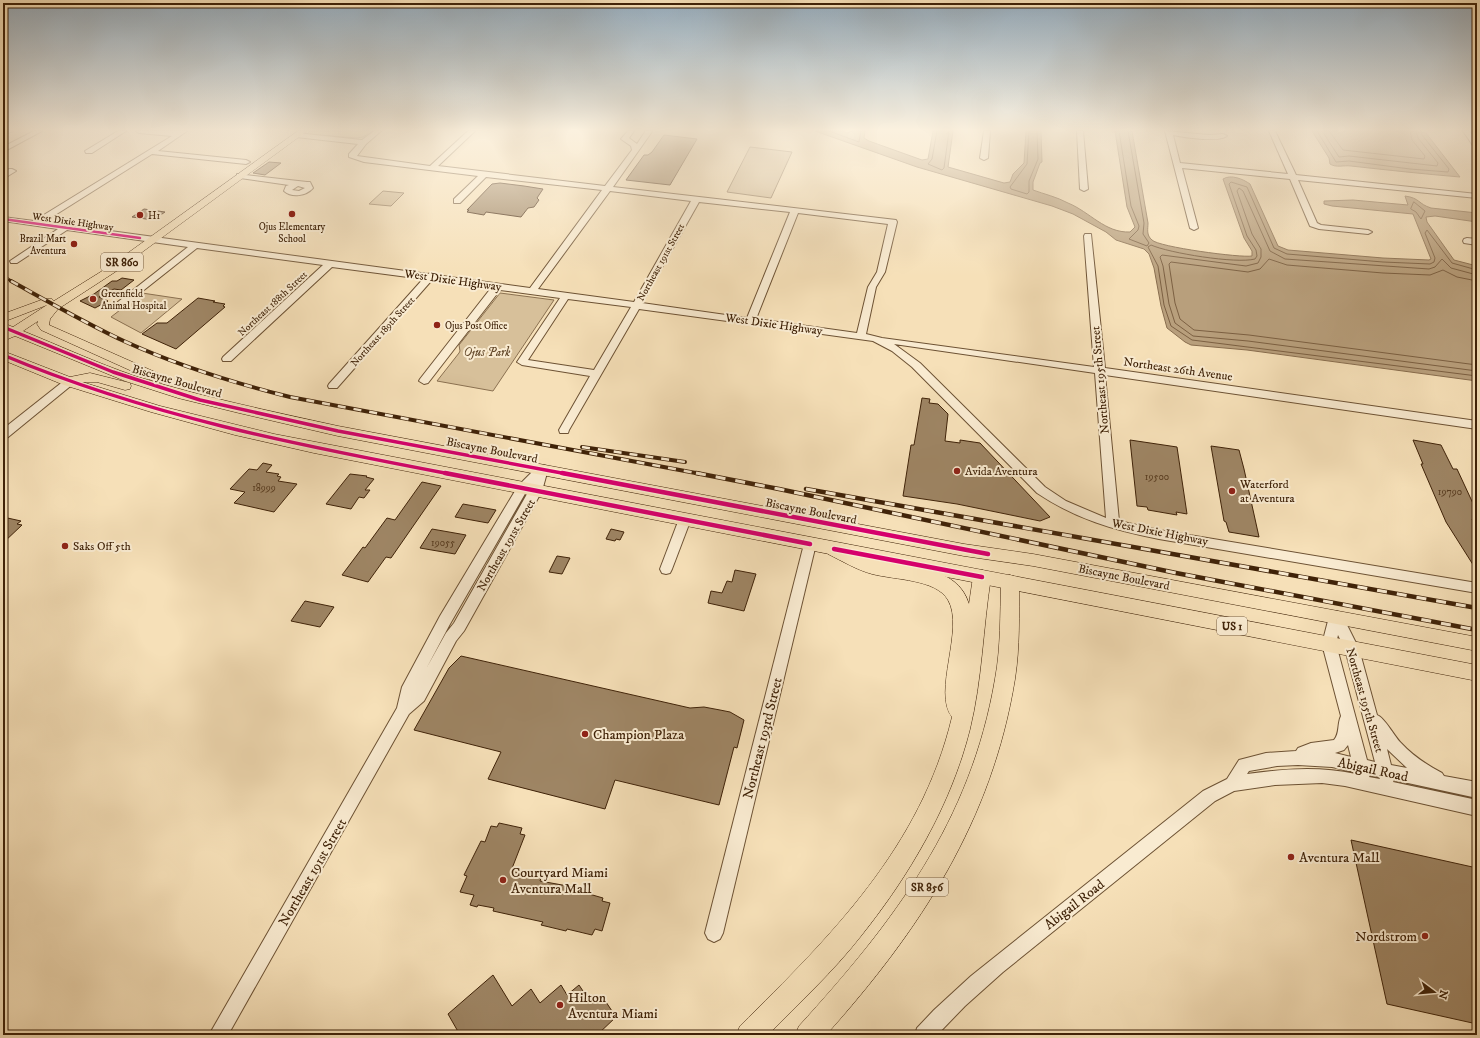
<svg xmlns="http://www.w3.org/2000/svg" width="1480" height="1038" font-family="'IM FELL DW Pica',serif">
<rect width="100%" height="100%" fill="#f6e0b8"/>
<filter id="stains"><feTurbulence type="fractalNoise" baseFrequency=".005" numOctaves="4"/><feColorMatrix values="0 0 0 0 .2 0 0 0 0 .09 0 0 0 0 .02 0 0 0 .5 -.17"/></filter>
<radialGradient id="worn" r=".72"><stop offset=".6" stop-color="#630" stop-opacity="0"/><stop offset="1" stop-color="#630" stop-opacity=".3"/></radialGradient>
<g fill="#d7c09a" stroke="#8b7151">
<path d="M310,131H373L363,137L357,138L307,134Z"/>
<path d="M750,147L792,152L771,198L727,192Z"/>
<path d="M383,191L404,193L391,206L369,204Z"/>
<path d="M142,293L182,299L141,333L111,317Z"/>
<path d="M500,293L554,300L493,391L437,381L459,353L460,351L459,345Z"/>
</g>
<g fill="#b89f7c" stroke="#886d4e">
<path d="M815,131H842L847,133L852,131H865L864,138L869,141L922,160L928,159L933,131H953L948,167L1004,183L1010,182L1013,174L1024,163L1026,131H1041L1042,162L1040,163L1033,182V190C1044,194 1057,197 1068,203C1090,212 1105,233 1130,232L1135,227L1127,207L1115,131H1132L1148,223C1148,229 1146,235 1152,240C1158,247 1241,258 1252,256V251L1244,238L1223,179C1231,174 1243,179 1250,184L1278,246L1288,250L1383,258L1429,260L1431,259L1413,214L1332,206L1324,204V201L1353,200L1408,205L1405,196C1420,198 1418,204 1431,208L1477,213V222L1435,216L1426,217L1427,222L1454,260L1477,266V381L1247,350L1191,345L1185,342L1167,328L1161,306L1154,268L1149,254L1144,249L1116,240L1106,232L1073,214L1052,206L917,167Z"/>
<path d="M1312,131H1409L1426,133L1460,177C1424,174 1387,170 1351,166C1344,165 1336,168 1330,164L1329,158Z"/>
</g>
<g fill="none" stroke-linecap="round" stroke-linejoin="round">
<g stroke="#7c6042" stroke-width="1">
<path d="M829,131L859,142L861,131"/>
<path d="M937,131L932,159L928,164L942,170L944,168L949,131"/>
<path d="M1029,131L1027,164L1010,187L1011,189L1027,194L1029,192V181L1038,159L1037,131"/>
<path d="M1119,131L1131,206L1139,226L1138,230L1129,239L1147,246L1149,243L1143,234L1144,223L1128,131"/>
<path d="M1317,131L1336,162L1349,161L1410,169L1448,172L1449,169L1422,135L1421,131"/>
<path d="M1322,131L1339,157L1349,156L1437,166L1438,163L1418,138L1416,131"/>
<path d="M1329,131L1343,150L1424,159L1425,156L1412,140L1410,131"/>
<path d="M1414,202L1425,211L1421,219L1416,212L1411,209Z"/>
<path d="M1477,270L1452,263L1427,230L1425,233L1435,258L1434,262L1430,264L1383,262L1287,254L1274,248L1247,187L1231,182L1229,184L1247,236L1256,250L1257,256L1255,259C1236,264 1169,253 1151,245L1148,247L1158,266L1164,305L1171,326L1192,340L1477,376"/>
<path d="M1477,275L1451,268L1442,259L1435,267L1429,269L1285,259L1270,251L1243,191L1239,188L1237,191L1252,234L1261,249V257L1258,263L1246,266L1162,255L1160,257L1163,266L1169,304L1175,323L1193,336L1248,341L1477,371"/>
<path d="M1477,281L1457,277L1443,270L1430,275L1383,273L1287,265L1269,259L1260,269L1248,272L1171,262L1169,264L1175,303L1180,319L1194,330L1249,335L1477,365"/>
</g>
</g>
<g fill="#9e8564" stroke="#3f2208">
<path d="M664,135L697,139L670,185L626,180L644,155H648L652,152Z"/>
<path d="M269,162L281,163L265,175L253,173Z"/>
<path d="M500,183L524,186L543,189L537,198L539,200L534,207L528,208L521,217L486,212L484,215L467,212L469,210H467L492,184Z"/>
<path d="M144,209L165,212L153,220L132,217Z"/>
<path d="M122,278L134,280L121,290L114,289L99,297L108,301L95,308L80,301L94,294L112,281H117Z"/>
<path d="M198,298L215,301L213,302L225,304L223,306L225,307L176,349L142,334L157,323H167Z"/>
<path d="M922,398L930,399L929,403L938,404L948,414L945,441L960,443V440L980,443L1050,517L1040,521L957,504L903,496L911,445H914Z"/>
<path d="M1130,440L1177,447L1187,514L1176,512L1177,515L1148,510L1147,507L1137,506Z"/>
<path d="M1413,440L1441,445L1453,469H1457L1477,512V520L1472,519L1477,530V571L1446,522L1421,464H1423Z"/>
<path d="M1211,446L1239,450L1244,469L1259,537L1229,532L1226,522L1224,521L1220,498Z"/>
<path d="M263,463L272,465L266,472L279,474L277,476L281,477L278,481L297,484L274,512L234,503L245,492L230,489L249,469L257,470Z"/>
<path d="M350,474L367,476L366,477L374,479L365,490H370L364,498L359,497L351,509L326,504Z"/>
<path d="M422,482L441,486L391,558L386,557L368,582L342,575L363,547L365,548L387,518L395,520Z"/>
<path d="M463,504L496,510L488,523L455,517Z"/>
<path d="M3,517L21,521L17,524L22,525L3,543Z"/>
<path d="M432,529L466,535L455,554L420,548Z"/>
<path d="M611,529L624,532L620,540L616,539L615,541L606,539Z"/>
<path d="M557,556L570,558L562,574L549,572Z"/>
<path d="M735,570L756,574L744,611L708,603L711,591L722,593L727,581L732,582Z"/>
<path d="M305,601L334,607L320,627L291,621Z"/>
<path d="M461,656L690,708L704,707L720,710L730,712L744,720L737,748L734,747L719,805L615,780L605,809L488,779L501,752L414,730L449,668Z"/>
<path d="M499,823L522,828L520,834L525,835L511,871L541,878L540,881L590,890L589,894L603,898L602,901L610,903L602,931L595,929L592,935L567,929L566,931L541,925L543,922L493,911L494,908L478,905L477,907L470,905L474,895L460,892L467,876L464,875L481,841L485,842L491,826L497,827Z"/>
<path d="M1351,840L1477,868V1024L1387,1004Z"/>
<path d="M493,975L512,1006L531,989L540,1003L561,985L567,995L579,985L585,994L604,999L616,1017L597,1035H460L448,1014Z"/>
</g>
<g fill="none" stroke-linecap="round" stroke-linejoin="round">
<g stroke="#6d5234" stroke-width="2">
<g id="minor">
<path d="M3,131H13L3,135Z"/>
<path d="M34,131H42L3,152V147Z"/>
<path d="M118,131H126L92,153H86L85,151Z"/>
<path d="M136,131H187L158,151L246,160L250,162L246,164L152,154L44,222L428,274L431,273L435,275L530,288L602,190L486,177L460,203H454V199L478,176L364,162L349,157V154L358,144L296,137L293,135L296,133L362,140L374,131H381L366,144L357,156L430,166L468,131H475L438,166L605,186L632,150L631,146L621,139L628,131H634L629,138L637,144L645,132V131H652L651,133L613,187L896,220L897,222L885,272L876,287L866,334L882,338L1094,367L1084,236L1085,234H1091L1105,368L1477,421V429L1105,375L1119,521L1159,530L1477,583V593L1159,539C1113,530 1076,519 1037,493L912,367L892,351L873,341L639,309L569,430L568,433H560L559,430L590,376L522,365L517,362L560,298L500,290L428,383L424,384L419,381L420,379L491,288L432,280L337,388H329L328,386L329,384L423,279L332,267L231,361H223L222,359L223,357L323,265L197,248L120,309L117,310L112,307L114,305L188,247L67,230L17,263H11L10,261L58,229L3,221V217L34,221L172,136L139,133ZM610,191L691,201L634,302L538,289ZM699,202L790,212L747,318L642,303ZM798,213L888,224L877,272L868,287L857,333L756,319ZM568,299L631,307L594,370L528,360ZM894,344L1095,373L1106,518L1066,501L1045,487L920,363Z"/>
<path d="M984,131H990L988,158L984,160L980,158Z"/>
<path d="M1077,131H1083L1088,189L1084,191L1080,189Z"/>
<path d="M1165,131L1209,135L1223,134L1227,136C1217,143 1185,137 1173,135L1180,163L1288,174L1269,131H1275L1296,175L1477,194V198L1298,180L1317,223L1321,225L1368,230L1372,232L1368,234L1319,229L1310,226L1290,179L1182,168L1198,228L1194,230L1190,228Z"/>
<path d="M1463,131H1469L1477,140V147H1474Z"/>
<path d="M9,169H12L16,171L3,179V174Z"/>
<path d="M237,174L307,182H310L313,188C306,196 292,198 284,191L286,186L289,185L240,178H237ZM298,186L305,188L299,191L292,190Z"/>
<path d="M1467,238L1477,239V245L1464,243L1463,241L1464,239Z"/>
<path d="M69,379L73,380L74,382L73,384L7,438L3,439V429L65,380Z"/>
<path d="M542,465L546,466L548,469L542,491L464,631L456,641L424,701L409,714L228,1035H209L397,708L402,687L440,616L518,486L538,466ZM531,487L454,623L446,633L426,669L450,624L526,492Z"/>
<path d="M685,514L689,516L691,519L672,569L670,573L666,574L662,573L660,569L679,519L681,516Z"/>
<path d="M810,539L814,541L816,544L723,933L720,939L714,942L708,939L705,933L804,544L806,541Z"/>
<path d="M1336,611L1341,613L1359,649L1377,715C1385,718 1394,736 1401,743C1413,756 1427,765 1442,773L1444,776L1477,782V798L1394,780L1393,782L1477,800V816L1345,786L1322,783L1275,785L1234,791L1215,801L1003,972L965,1006L937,1035H915L917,1028L934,1010L971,976L1203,791L1227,779L1239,760L1266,753L1296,751L1298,748L1311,743L1334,740C1340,733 1337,724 1341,716L1322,644L1329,617L1331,613ZM1338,635L1345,649L1375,762L1367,760L1336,644ZM1348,745L1351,757L1335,753L1344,750ZM1387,749L1407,768L1391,765ZM1298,765L1332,767L1355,772L1356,774C1319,766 1283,769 1247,774L1249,771L1277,766ZM1370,775L1379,777L1380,779L1369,777Z"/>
</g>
</g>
<g stroke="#3f2208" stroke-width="1">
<g id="major">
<path d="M298,131H307L115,272L58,309L50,319L49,325L164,376L166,379L164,382H156L41,330L37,324L38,321L23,331C60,346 97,363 135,376C202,397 270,411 338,426L964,544L1033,554L1477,637V651L1033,566L964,556L338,436L239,413L178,398L125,381L15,336L8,339L4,338L3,323L13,327L47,305L3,322V314L44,299H52L54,301L107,268Z"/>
<path d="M3,351L70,377L90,373L130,383L131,386L130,389L125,390L97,382H82L160,406L274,434L1477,665V681L314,453L235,435L151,412L64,385L3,360Z"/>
</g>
</g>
<g stroke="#3f2208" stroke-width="1">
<g id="highway">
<path d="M834,542C849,547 862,556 877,561C909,570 957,564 969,604L973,577L976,572L982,570L988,572L991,577C983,628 982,680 970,729C951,805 909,876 861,936C833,972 799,1003 768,1035H736L740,1026C831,936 921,847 952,717C932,692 965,629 948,600C936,579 895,580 872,574C857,570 842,561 828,554L825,549L828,544Z"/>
<path d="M1010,575L1016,577L1019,582C1019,614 1020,647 1015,679C992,821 920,930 826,1035H795L799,1026C894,922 971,821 995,679C1001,647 1000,614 1001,582L1004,577Z"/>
</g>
</g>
<use href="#minor" fill="#f9ebd1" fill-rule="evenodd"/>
<use href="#major" fill="#f6e0b8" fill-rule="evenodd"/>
<use href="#highway" fill="#f6e0b8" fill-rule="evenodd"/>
<g stroke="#3f2208" stroke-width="3">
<path id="rail-far2" d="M3,276L13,282"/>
</g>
<g stroke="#3f2208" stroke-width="4">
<g id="rail-far1">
<path d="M11,281C49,302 87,324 126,342C179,366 234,383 290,397L701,474"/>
<path d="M582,447L685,462"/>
</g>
</g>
<g stroke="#3f2208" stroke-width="4.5">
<g id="rail">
<path d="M696,473L779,489L1176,573L1477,630"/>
<path d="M806,489L1477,608"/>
</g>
</g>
<use href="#rail-far2" stroke="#f9ebd1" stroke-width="2" stroke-dasharray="6" stroke-linecap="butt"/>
<use href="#rail-far1" stroke="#f9ebd1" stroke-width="2.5" stroke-dasharray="8" stroke-linecap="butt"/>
<use href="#rail" stroke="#f9ebd1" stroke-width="3" stroke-dasharray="10" stroke-linecap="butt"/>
<g stroke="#f9ebd1" stroke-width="4">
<path id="cycleway-far2" d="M3,219L140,238"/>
</g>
<g stroke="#f9ebd1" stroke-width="5.5">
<g id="cycleway-far1">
<path d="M3,327L113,372L200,400L338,431L567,474"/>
<path d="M3,355C148,416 297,445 450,474"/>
</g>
</g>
<g stroke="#f9ebd1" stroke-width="7">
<g id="cycleway">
<path d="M445,473L810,544"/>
<path d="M562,473L988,554"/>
<path d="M834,549L982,577"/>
</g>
</g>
<use href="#cycleway-far2" stroke="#d6006c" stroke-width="2.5"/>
<use href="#cycleway-far1" stroke="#d6006c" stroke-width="3.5"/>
<use href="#cycleway" stroke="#d6006c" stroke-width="4.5"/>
</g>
<linearGradient id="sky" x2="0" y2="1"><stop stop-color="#95acbd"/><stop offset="0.47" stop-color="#fbf1df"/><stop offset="1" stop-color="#fbf1df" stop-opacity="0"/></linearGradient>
<rect width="1480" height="276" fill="url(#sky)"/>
<g fill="#8f2418" stroke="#f9ebd1" stroke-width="1.5">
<circle cx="292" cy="214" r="4"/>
<circle cx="140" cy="215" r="4"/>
<circle cx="74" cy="244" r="4"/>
<circle cx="93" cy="299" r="4"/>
<circle cx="437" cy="325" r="4"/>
<circle cx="957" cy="471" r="4"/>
<circle cx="1232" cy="491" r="4"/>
<circle cx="65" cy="546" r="4"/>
<circle cx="585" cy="734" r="4"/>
<circle cx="1291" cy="857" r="4"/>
<circle cx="503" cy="880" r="4"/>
<circle cx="1425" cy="936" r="4"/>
<circle cx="560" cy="1005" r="4"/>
</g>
<g text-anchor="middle" stroke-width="4" stroke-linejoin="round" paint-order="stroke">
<g font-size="10" fill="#3f2208" stroke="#f9ebd1" text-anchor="start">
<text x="148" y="219">H1</text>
<text x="292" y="230" text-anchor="middle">Ojus Elementary<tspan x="292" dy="12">School</tspan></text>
<text x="66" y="242" text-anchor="end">Brazil Mart<tspan x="66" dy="12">Aventura</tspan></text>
<text x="101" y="297">Greenfield<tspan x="101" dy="12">Animal Hospital</tspan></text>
<text x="445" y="329">Ojus Post Office</text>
</g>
<g font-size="10" fill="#3f2208" stroke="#f9ebd1">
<text transform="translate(73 221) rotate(8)" y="4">West Dixie Highway</text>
<text transform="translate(660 262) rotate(-61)" y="4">Northeast 191st Street</text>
<text transform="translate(272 303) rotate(-43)" y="4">Northeast 188th Street</text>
<text transform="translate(382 331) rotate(-48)" y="4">Northeast 189th Street</text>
</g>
<g font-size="10" fill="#573b1f">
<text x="1157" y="480">19500</text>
<text x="264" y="491">18999</text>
<text x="1450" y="495">19790</text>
<text x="443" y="546">19055</text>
</g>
<g fill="#f9ebd1" stroke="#775e44" stroke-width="1">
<rect x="101" y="253" width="42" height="18" rx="3"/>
<rect x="1217" y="617" width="30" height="18" rx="3"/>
<rect x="906" y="878" width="42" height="18" rx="3"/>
</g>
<g font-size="11" font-weight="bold" fill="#3f2208">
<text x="122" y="266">SR 860</text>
<text x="1232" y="630">US 1</text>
<text x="927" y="891">SR 856</text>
</g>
<g font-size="12" fill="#3f2208" stroke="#f9ebd1">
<text transform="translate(453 280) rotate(8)" y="4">West Dixie Highway</text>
<text transform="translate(774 324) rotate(8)" y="4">West Dixie Highway</text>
<text transform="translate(1178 369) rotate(8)" y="4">Northeast 26th Avenue</text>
<text transform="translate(1100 380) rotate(-95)" y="4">Northeast 195th Street</text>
<text transform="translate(177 381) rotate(16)" y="4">Biscayne Boulevard</text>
<text transform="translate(492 450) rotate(11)" y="4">Biscayne Boulevard</text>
<text transform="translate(811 511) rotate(11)" y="4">Biscayne Boulevard</text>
<text transform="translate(1160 532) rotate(11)" y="4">West Dixie Highway</text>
<text transform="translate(506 545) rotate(-60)" y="4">Northeast 191st Street</text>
<text transform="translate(1124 577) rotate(11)" y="4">Biscayne Boulevard</text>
<text transform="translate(1365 700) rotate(74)" y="4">Northeast 195th Street</text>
</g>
<g font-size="12" font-style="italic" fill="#654a2c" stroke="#f9ebd1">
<text x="487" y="356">Ojus Park</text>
</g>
<g font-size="12" fill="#3f2208" stroke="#f9ebd1" text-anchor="start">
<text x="965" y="475">Avida Aventura</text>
<text x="1240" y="488">Waterford<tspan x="1240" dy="14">at Aventura</tspan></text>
<text x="73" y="550">Saks Off 5th</text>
</g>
<g font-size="14" fill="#3f2208" stroke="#f9ebd1" text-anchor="start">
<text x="593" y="739">Champion Plaza</text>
<text x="1299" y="862">Aventura Mall</text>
<text x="511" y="877">Courtyard Miami<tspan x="511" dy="16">Aventura Mall</tspan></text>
<text x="1417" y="941" text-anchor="end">Nordstrom</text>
<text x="568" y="1002">Hilton<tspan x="568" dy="16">Aventura Miami</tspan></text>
</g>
<g font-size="14" fill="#3f2208" stroke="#f9ebd1">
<text transform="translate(762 738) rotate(-76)" y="5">Northeast 193rd Street</text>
<text transform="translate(1373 769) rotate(12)" y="5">Abigail Road</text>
<text transform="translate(312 872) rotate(-60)" y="5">Northeast 191st Street</text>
<text transform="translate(1074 904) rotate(-38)" y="5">Abigail Road</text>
</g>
</g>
<rect width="1480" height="1038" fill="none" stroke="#f6e0b8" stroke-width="16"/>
<rect x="4" y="4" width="1472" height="1030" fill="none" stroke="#3f2208" stroke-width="2"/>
<rect x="8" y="8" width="1464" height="1022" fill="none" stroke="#3f2208"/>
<g transform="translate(1434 992) rotate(106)" stroke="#f9ebd1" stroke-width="3" paint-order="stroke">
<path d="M0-3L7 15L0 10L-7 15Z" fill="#3f2208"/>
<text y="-6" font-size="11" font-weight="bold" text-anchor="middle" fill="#3f2208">N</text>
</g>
<rect width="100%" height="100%" filter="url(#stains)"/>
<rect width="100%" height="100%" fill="url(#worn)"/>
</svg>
